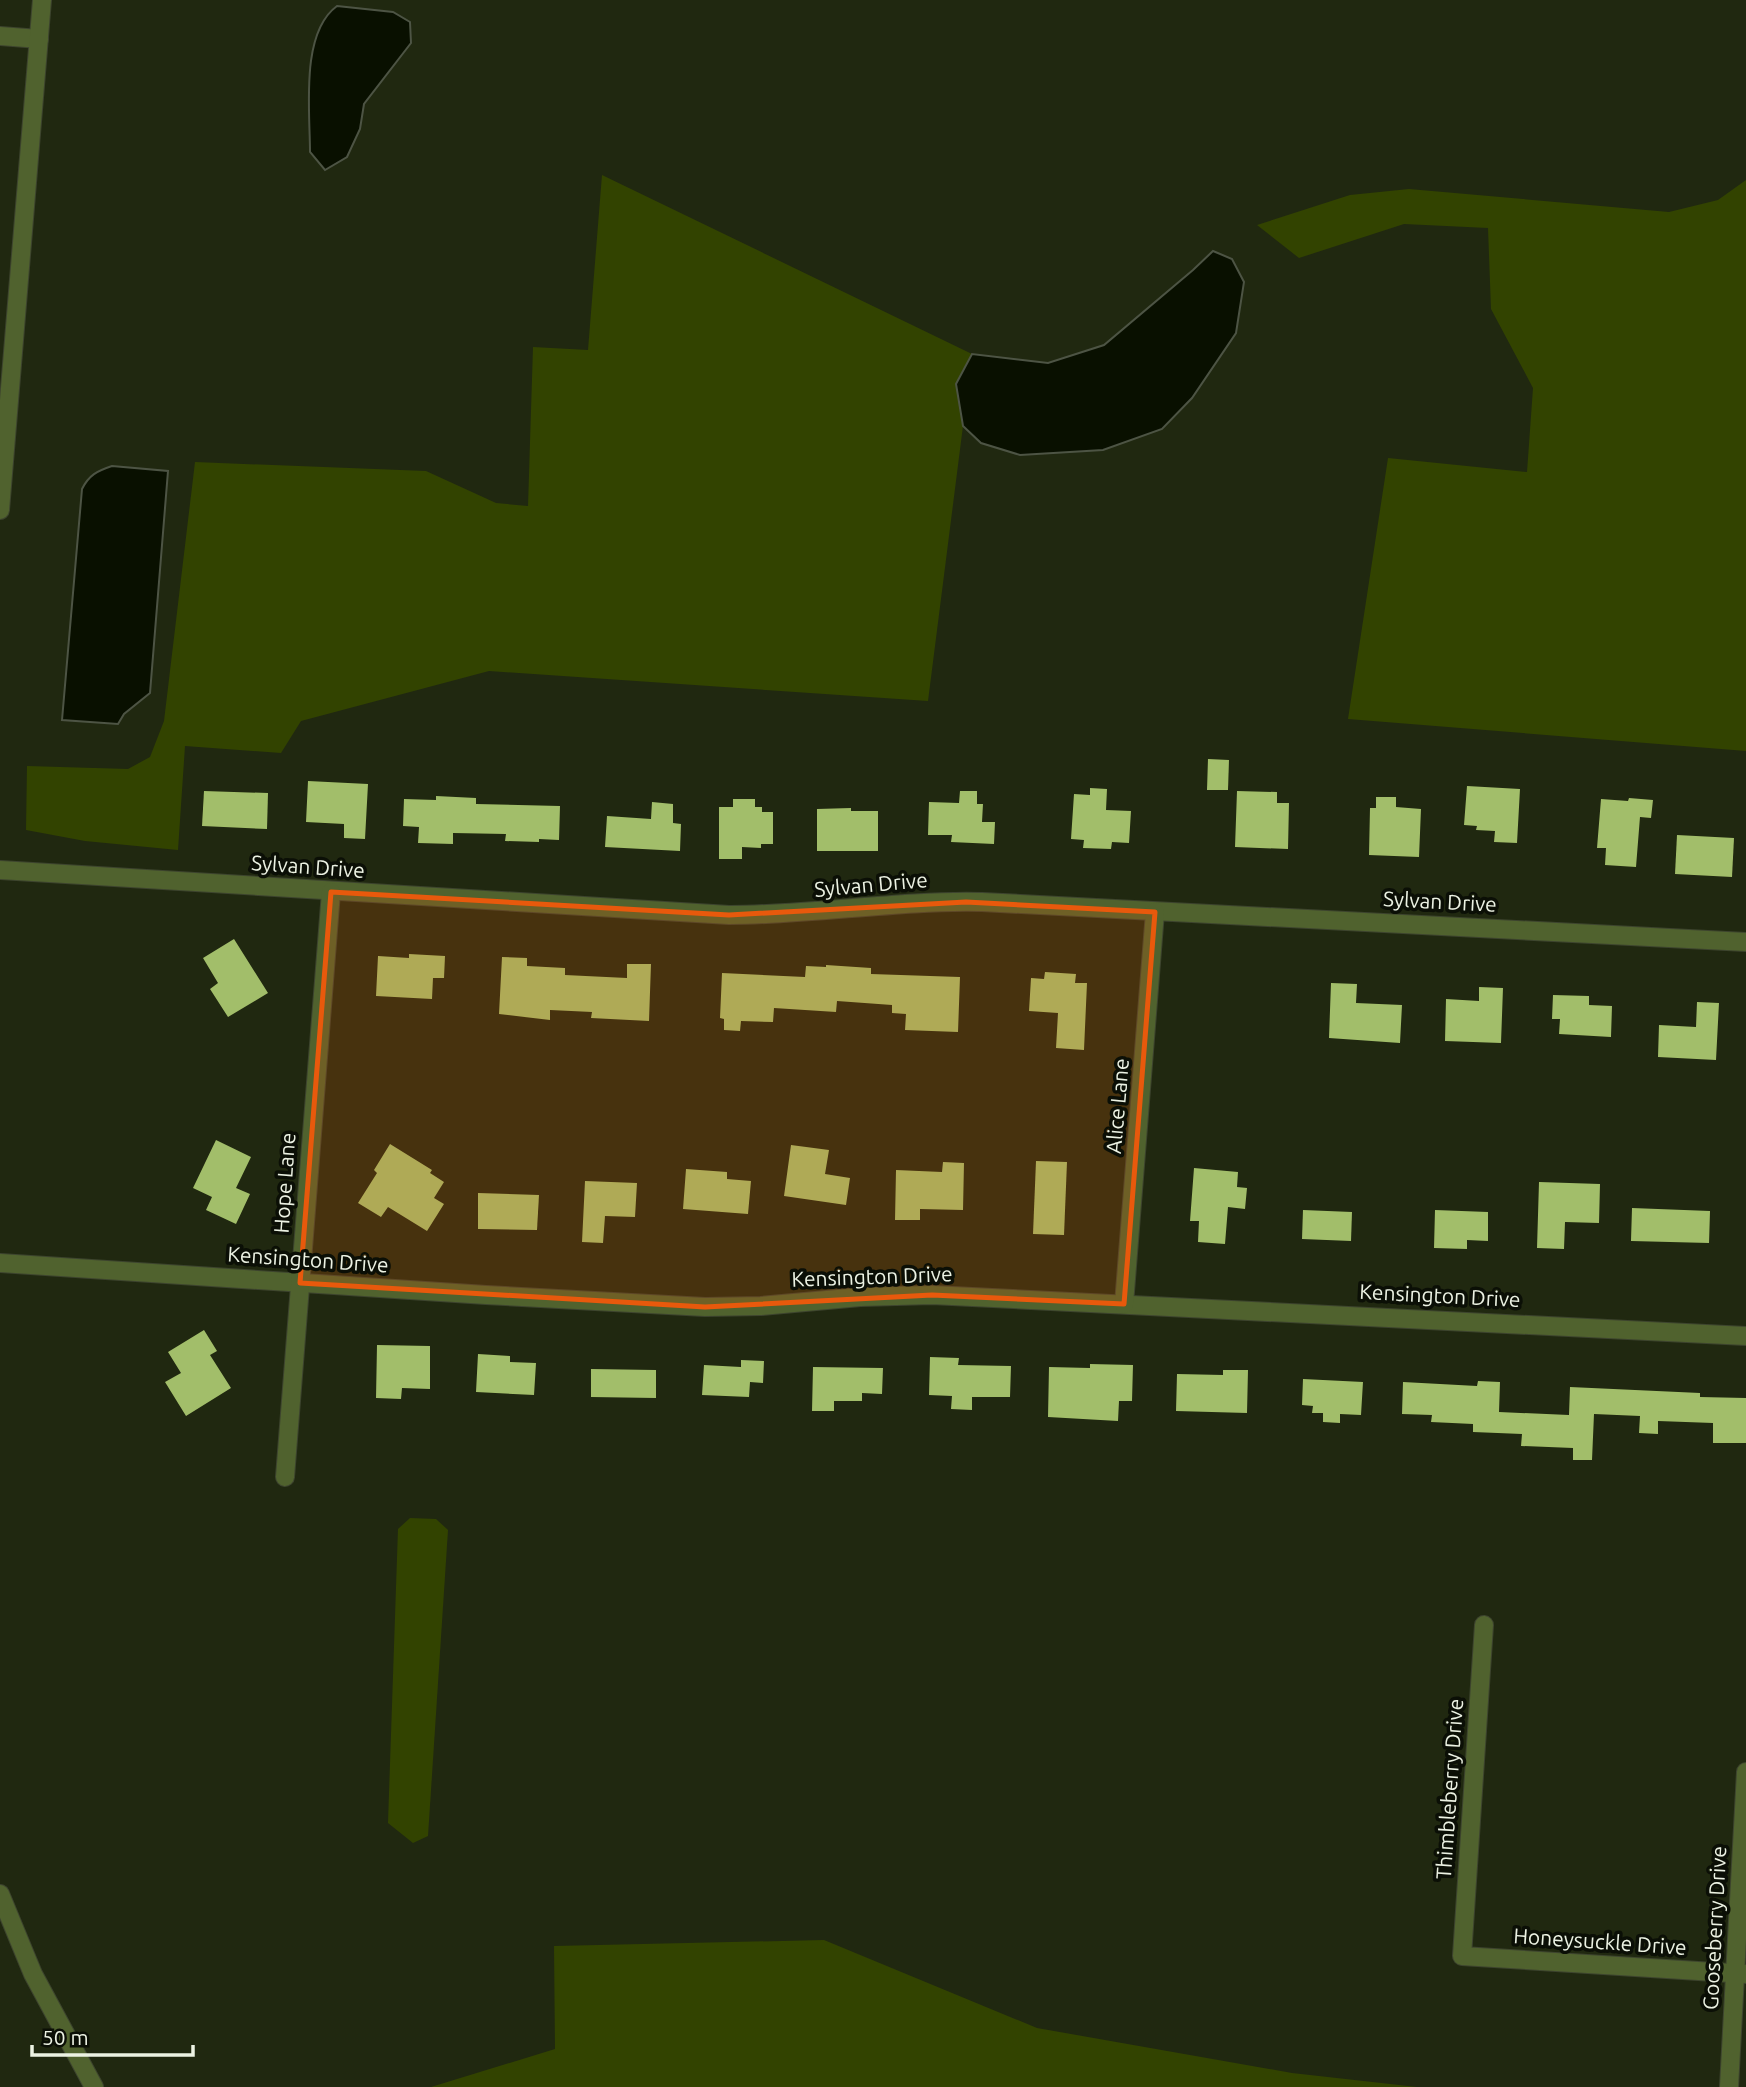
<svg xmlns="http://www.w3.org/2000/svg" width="1746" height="2087" font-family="Ubuntu,sans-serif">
<rect width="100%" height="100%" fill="#202810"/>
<g fill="#324300">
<path d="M602,175L972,354L956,384L963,426L928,701L489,671L301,721L281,753L185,746L178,850L85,841L26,830L27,766L128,769L150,757L164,721L195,462L426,471L496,503L528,506L533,347L588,350Z"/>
<path d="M1746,180V751L1348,719L1388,458L1527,472L1533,388L1491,309L1488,228L1404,224L1299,258L1257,225L1350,195L1409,189L1669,212L1718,200Z"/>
<path d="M410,1518L436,1519L448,1530L428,1836L413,1843L388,1823L398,1529Z"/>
<path d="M824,1940L1037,2028L1292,2073L1417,2087H431L555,2049L554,1946Z"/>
</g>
<g fill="#091000" stroke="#4d5444" stroke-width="2">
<path d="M337,6L393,12L410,22L411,43L364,104L360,129L347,157L325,170L310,152C310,111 300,33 337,6Z"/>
<path d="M1213,251L1232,259L1244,282L1236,333L1192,398L1162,429L1103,450L1020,455L981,443L963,426L956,384L972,354L1048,363L1104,345L1193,270Z"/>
<path d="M112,466L168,471L150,693L124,714L118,724L62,720L82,489C89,475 97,471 112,466Z"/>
</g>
<g fill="#a2be6a">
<path d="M1208,759L1229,760L1228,790H1207Z"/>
<path d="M308,781L368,784L365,839L344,838V824L306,822Z"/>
<path d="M1467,786L1520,789L1517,843L1494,842L1495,831L1476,830L1477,826L1464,825Z"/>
<path d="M1090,788L1107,789L1106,810L1131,811L1129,843L1112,842L1111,849L1083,848L1084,840L1071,839L1074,794L1090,795Z"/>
<path d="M204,791L268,793L267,829L202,826Z"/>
<path d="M960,791H977V804H983L982,822H995L994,844L951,842L952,835H928L929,802L959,803Z"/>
<path d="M1237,791L1277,792V803H1289L1288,849L1235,847Z"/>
<path d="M436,796L476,798V804L560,806L559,840L539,839V842L505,841L506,834L453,833V844L418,843L419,827L403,826L404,799L436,800Z"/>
<path d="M1376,797H1396V807L1421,809L1419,857L1369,855L1370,808H1376Z"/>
<path d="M1629,798L1653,800L1651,818L1640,817L1636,867L1605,865L1606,848H1597L1601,799L1628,801Z"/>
<path d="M733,799H755V807H762V812H773V844H761V848L742,847V859H719V807H733Z"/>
<path d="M652,802L673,804V823L681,824L680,851L605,847L607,816L651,819Z"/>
<path d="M851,808V811H878V851H817V809Z"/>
<path d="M1677,835L1734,838L1732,877L1675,874Z"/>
<path d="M234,939L268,993L228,1017L210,989L218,983L203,958Z"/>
<path d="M409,954L445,956L444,978H433L432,999L376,996L378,956L409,958Z"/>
<path d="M502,957L527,958V966L565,968V975L627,978V964H651L649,1021L591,1018L592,1012L550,1010V1020L499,1014Z"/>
<path d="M826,965L871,968V974L960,977L958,1032L905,1030L906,1014L892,1013V1005L837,1001L836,1012L774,1008L773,1022L741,1021L740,1031L724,1030V1019L720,1018L722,973L805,977L806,966L826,967Z"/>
<path d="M1045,972L1076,974L1075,983H1087L1084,1050L1056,1048L1058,1013L1029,1011L1031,978L1044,979Z"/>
<path d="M1331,983L1357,984L1356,1003L1402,1005L1400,1043L1329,1038Z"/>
<path d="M1479,987L1503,988L1501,1043L1445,1041L1446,999L1479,1001Z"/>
<path d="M1553,995L1589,996V1005L1612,1006L1611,1037L1559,1034L1560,1019H1552Z"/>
<path d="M1697,1002L1719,1003L1716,1060L1658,1057L1659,1025L1696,1027Z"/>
<path d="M216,1140L251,1157L236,1188L250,1194L236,1224L206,1210L212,1197L193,1188Z"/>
<path d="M390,1144L432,1170L430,1173L444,1182L434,1198L444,1204L427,1231L388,1207L381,1217L358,1203L377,1173L374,1170Z"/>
<path d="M791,1145L829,1150L825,1174L850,1178L846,1205L784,1196Z"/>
<path d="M1036,1161L1067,1162L1064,1235L1033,1234Z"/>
<path d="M943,1162L964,1163L963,1210L920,1209V1220H895L896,1170L942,1172Z"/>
<path d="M1194,1168L1238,1172L1237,1187L1247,1188L1245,1209L1228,1207L1225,1244L1198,1242L1199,1221H1190Z"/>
<path d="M686,1169L727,1172V1179L751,1181L748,1214L683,1209Z"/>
<path d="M585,1181L637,1183L635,1217L605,1216L603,1243L582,1242Z"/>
<path d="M1539,1182L1600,1184L1599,1223L1565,1222L1564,1249L1537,1248Z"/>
<path d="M478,1193L539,1195L537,1230L478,1229Z"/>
<path d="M1632,1208L1710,1211L1709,1243L1631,1241Z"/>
<path d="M1303,1210L1352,1212L1351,1241L1302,1239Z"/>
<path d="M1435,1210L1488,1212V1241L1467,1240V1249L1434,1248Z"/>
<path d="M204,1330L217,1351L210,1355L231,1388L186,1416L165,1382L181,1373L168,1352Z"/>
<path d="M377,1345L430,1346V1389L402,1388L401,1399L376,1398Z"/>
<path d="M478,1354L510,1356V1362L536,1363L534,1395L476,1392Z"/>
<path d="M930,1357L959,1358L958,1365L1011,1366L1010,1397H972V1410L951,1409L952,1396L929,1395Z"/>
<path d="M741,1360L764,1361L763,1383L750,1382L749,1397L702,1395L704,1365L741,1367Z"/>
<path d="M1090,1364L1133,1365L1132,1401H1119L1118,1421L1048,1417L1049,1367L1090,1368Z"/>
<path d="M813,1367L883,1368L882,1394L862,1393V1401H834V1411H812Z"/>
<path d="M591,1369L656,1370V1398L591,1397Z"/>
<path d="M1223,1370H1248L1247,1413L1176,1411L1177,1374L1223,1375Z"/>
<path d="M1303,1379L1363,1382L1361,1415L1340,1414V1423L1323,1422V1413H1312L1313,1406L1302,1405Z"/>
<path d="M1478,1381L1500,1382L1499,1412L1569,1415L1570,1387L1700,1393V1397L1746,1398V1443H1713V1423L1658,1421V1434L1639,1433L1640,1416L1594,1414L1592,1460H1573V1448L1521,1446L1522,1434L1473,1432V1424L1431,1422L1432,1415L1402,1414L1403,1382L1477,1386Z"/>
</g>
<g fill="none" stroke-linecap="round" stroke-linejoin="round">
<g stroke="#3d442e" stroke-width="20">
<g id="street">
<path d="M0,36L39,39"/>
<path d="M0,510L42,0"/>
<path d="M0,870L729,915C814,915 897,900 982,902L1746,942"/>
<path d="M0,1263L486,1295L705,1307L761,1306L860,1297L932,1295L1746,1336"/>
<path d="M1124,1304L1155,912"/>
<path d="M285,1477L331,892"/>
<path d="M1484,1625L1462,1956L1746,1974"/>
<path d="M0,1894L33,1974L94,2087"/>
<path d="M1729,2087L1746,1772"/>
</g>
</g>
<use href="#street" stroke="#50622e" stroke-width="18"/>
</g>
<path fill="#e8590c" fill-opacity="0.2" stroke="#e8590c" stroke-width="5" stroke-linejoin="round" d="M331,892L729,915L966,902L1155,912L1124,1304L932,1295L705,1307L300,1283Z"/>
<g text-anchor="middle" stroke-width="7" stroke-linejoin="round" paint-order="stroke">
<g font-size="21" fill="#ecf2e3" stroke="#0b0f06">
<text transform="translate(308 867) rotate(4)" y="7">Sylvan Drive</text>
<text transform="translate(871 885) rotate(-5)" y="7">Sylvan Drive</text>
<text transform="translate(1440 902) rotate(3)" y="7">Sylvan Drive</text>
<text transform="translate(1118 1106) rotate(-85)" y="7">Alice Lane</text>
<text transform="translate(285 1183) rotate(-86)" y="7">Hope Lane</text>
<text transform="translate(308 1260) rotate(4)" y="7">Kensington Drive</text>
<text transform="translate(872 1277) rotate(-2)" y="7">Kensington Drive</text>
<text transform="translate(1440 1296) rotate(3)" y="7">Kensington Drive</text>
<text transform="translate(1450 1789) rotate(-86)" y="7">Thimbleberry Drive</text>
<text transform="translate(1715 1928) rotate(-87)" y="7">Gooseberry Drive</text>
<text transform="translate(1600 1942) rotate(4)" y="7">Honeysuckle Drive</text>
</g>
</g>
<path d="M32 2045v10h161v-10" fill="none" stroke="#ecf2e3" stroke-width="3.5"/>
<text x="42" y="2045" font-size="21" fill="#ecf2e3" stroke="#0b0f06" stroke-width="5" paint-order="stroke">50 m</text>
</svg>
